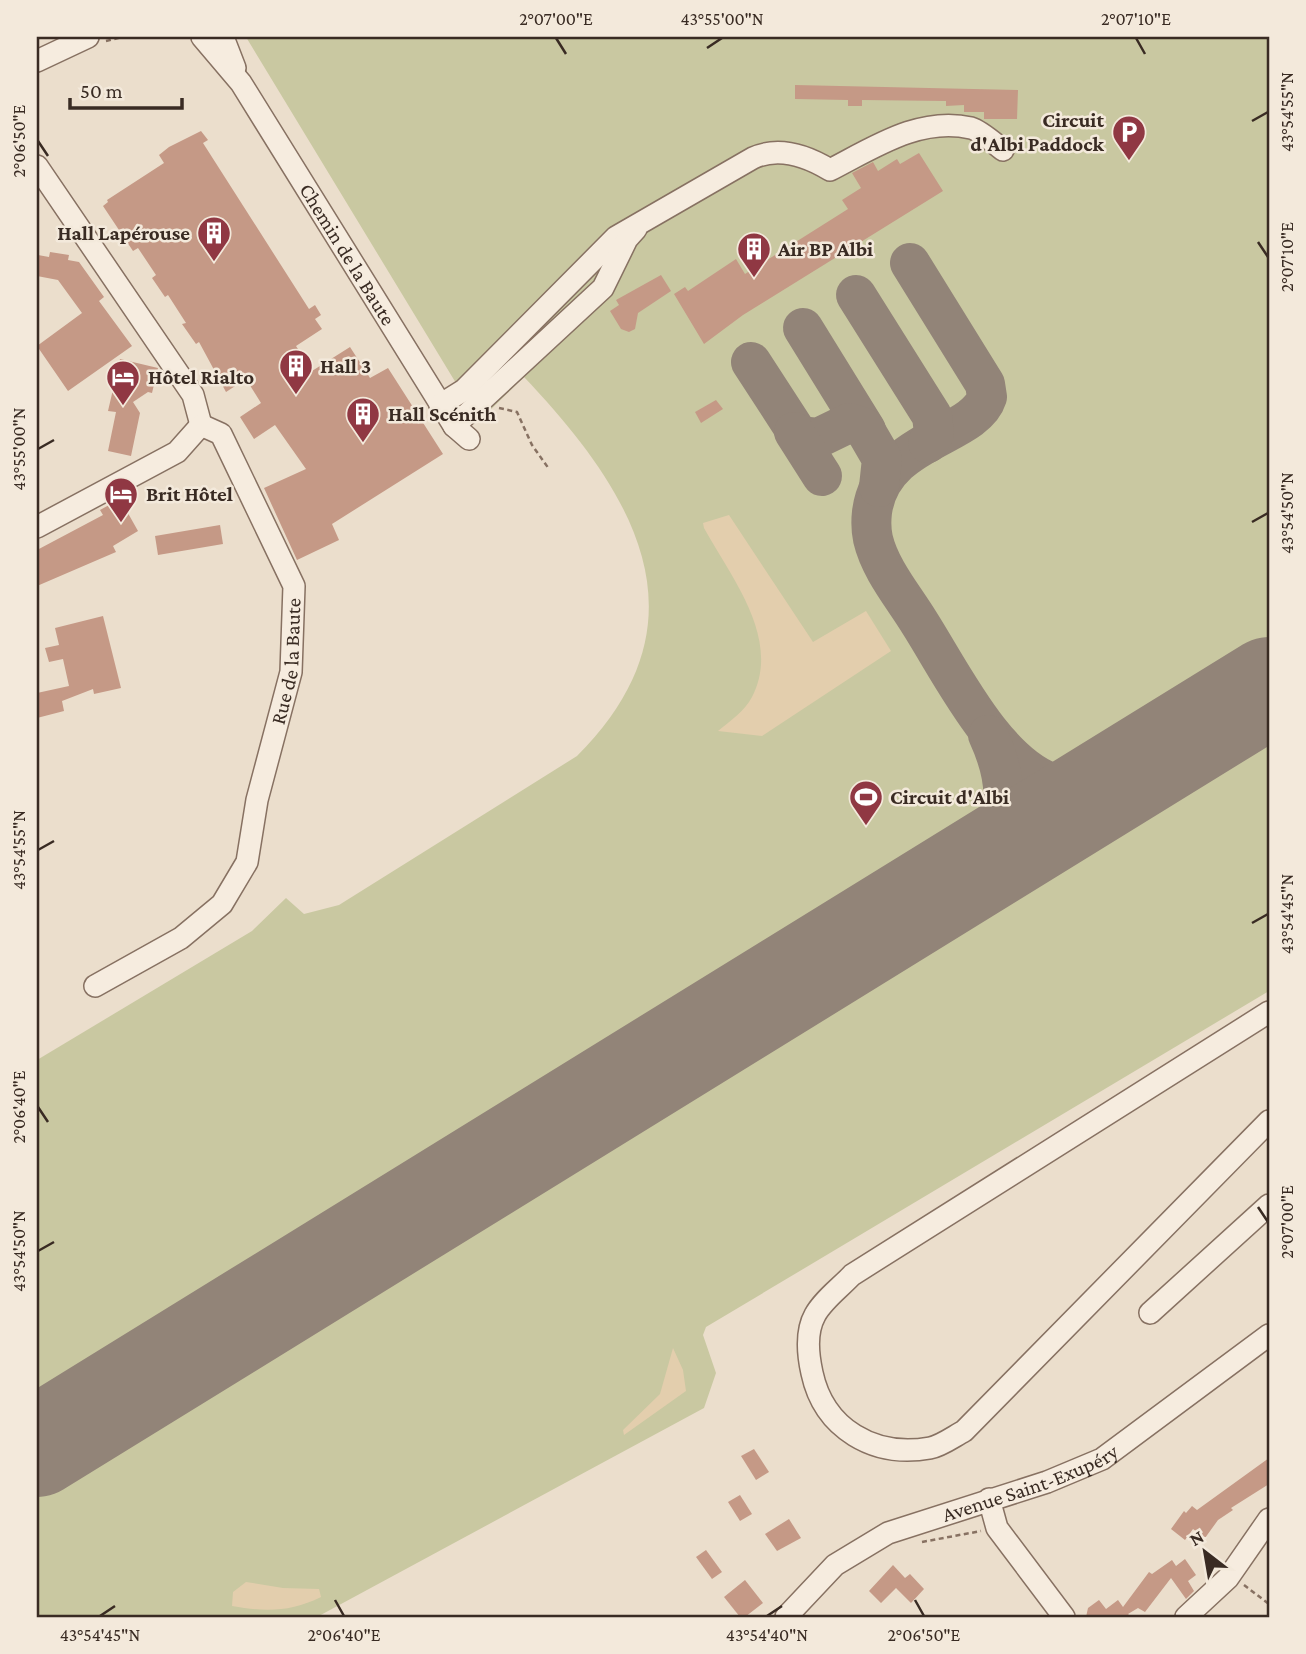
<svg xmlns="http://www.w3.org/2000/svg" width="1306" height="1654" font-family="'Crimson Pro',serif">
<rect width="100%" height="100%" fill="#ebdecc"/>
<path fill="#c9c8a1" d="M246,37H1269V991L706,1327L703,1335L716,1373L704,1408L317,1617H37V1060L252,931L286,898L304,914L339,905L577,756C712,621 635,494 524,377L479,421Z"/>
<g fill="#e3cead">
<path d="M729,515L813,642L866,611L891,651L762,736L718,731C730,721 745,711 752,697C782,639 731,577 704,528L703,523Z"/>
<path d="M673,1348L683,1370L686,1391L624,1435L623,1430L660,1394Z"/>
<path d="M246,1582L283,1588L319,1589L321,1597C291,1612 265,1612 232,1606L233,1592Z"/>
</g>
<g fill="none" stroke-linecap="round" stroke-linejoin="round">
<g stroke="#928478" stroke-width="40">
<path d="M910,263L985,384L987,397C974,438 882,438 872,512C871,521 871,530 873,539C880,569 903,596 919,622C951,672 994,762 1052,783C1083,794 1110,779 1138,768"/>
<path d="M856,295L932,416L934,433L928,443"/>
<path d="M803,328L866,430"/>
<path d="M751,362L799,436L818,438L849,423L864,428L882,459L879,487"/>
<path d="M794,432L822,476"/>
<path d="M968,872C1007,825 1014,792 988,735"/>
</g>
<path stroke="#928478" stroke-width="100" d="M37,1447L1269,687"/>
</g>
<g fill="#c59986">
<path d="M795,85L1018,90L1017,119H984V112H964V105L946,106V101L862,100V106H848V100L795,99Z"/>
<path d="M201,131L208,140L203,143L309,309L315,305L321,315L315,319L322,329L296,346L312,371L350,347L370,378L388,368L443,454L332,524L339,540L297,560L264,488L306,469L275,425L254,439L240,417L261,403L246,379L226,392L199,342L196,344L182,324L186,323L168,295L165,297L152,278L156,275L138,248L133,251L103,206L108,202L107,200L164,163L159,155L169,147Z"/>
<path d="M919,153L943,191L743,315L704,344L674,294L685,287L688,291L736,259L745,274L848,209L842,200L861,188L852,173L873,162L878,171L897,159L900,164Z"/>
<path d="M50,252L69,255L68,260L79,262L104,297L99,301L132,346L68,391L37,346L82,313L58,280L37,276L38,255L49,257Z"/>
<path d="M661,275L671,291L638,313L635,329L629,332L621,329L610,311L619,305L616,300Z"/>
<path d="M120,359L158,368L152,393L148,392L133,402L140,413L131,456L108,451L116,412L108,411Z"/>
<path d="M716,400L723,409L701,423L695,412Z"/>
<path d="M120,499L138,531L113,546L116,552L37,586V550L103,515L100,510Z"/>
<path d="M220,525L223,544L158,555L155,536Z"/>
<path d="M103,616L121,688L94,694L93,689L62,701L64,711L37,718V693L69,686L63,659L49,662L45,648L59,645L55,628Z"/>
<path d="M754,1449L769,1472L756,1480L741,1456Z"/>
<path d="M1269,1458V1484L1231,1508L1233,1510L1218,1520L1205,1538L1193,1529L1185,1540L1171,1529L1184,1511L1186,1513L1192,1506L1197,1510Z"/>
<path d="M740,1495L752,1514L740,1521L728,1502Z"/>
<path d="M789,1519L801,1538L777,1551L765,1534Z"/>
<path d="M706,1550L722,1572L712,1579L696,1557Z"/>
<path d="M1185,1559L1196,1575L1188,1581L1194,1591L1186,1599L1171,1578L1145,1612L1138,1608L1128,1614L1131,1617H1086L1088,1608L1099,1600L1106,1609L1118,1600L1123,1607L1149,1572L1152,1574L1172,1560L1176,1566Z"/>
<path d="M893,1565L905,1578L910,1574L924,1589L911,1603L896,1588L881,1603L869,1591Z"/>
<path d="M745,1580L763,1603L745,1617H740L724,1597Z"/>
</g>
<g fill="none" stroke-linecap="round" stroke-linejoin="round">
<g stroke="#877162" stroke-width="24">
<g id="minor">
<path id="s1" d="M202,37L241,83L454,426L469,439"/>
<path d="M223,37L235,68"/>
<path d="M37,61L88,37"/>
<path d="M37,166L193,395L201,425"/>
<path d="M440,405L464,390L616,237L753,158C779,146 807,156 830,170C873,148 920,116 971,128C981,131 994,143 1003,150"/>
<path d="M454,426L603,288L627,239L636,229"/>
<path d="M37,527L177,452L201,425"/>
<path id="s2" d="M95,986L181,938L222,904L247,862L257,800L291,672L294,586L221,434L201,425"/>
<path d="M1269,1012L852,1275C841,1287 823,1300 815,1315C806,1331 808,1355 812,1373C824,1429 874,1458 930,1448C941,1446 953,1437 964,1431L1269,1121"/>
<path d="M1150,1313L1269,1205"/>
<path d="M989,1499L997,1528L1064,1617"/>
<path id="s3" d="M786,1617L835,1565L888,1533L1047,1482L1102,1459L1269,1335"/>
<path d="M1186,1617L1228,1578L1269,1519"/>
</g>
</g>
<g stroke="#877162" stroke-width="2.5" stroke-dasharray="5 3.5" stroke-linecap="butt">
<path d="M106,41L123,37"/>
<path d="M499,408L517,412L532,445L549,469"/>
<path d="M922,1542L981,1531"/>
<path d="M1244,1585L1269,1604"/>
</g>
<use href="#minor" stroke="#f6ecdf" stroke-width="21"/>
</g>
<path fill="none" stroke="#392b23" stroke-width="2.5" d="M556,38L566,54M1136,38L1145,54M707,48L722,38M1252,121L1268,112M38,141L48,156M1258,242L1268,257M38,449L54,440M1252,522L1268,513M38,850L54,841M1252,923L1268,914M38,1107L48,1122M1258,1207L1268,1222M38,1251L54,1242M335,1600L344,1616M915,1600L924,1616M100,1616L115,1606M767,1616L782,1606"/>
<defs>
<g id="parking-pin" transform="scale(1.75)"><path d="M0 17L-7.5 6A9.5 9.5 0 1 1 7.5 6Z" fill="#903843" stroke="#f3e9db"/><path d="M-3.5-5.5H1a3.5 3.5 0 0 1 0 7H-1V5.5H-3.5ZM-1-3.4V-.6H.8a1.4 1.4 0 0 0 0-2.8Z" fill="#fff"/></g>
<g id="building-pin" transform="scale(1.75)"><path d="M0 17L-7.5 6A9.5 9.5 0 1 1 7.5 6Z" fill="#903843" stroke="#f3e9db"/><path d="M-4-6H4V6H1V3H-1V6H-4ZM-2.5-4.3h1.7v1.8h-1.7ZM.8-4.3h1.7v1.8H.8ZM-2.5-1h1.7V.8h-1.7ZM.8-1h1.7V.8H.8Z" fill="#fff"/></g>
<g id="hotel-pin" transform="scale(1.75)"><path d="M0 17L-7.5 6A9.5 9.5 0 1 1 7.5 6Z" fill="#903843" stroke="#f3e9db"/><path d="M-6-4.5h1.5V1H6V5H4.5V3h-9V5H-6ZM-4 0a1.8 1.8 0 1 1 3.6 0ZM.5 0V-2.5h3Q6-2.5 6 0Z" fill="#fff"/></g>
<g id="stadium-pin" transform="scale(1.75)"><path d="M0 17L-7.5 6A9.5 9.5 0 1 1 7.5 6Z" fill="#903843" stroke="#f3e9db"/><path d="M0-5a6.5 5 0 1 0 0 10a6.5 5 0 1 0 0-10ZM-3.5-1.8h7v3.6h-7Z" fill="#fff"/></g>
</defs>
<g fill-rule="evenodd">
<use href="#parking-pin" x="1129" y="132"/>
<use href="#building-pin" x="214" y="233"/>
<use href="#building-pin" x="754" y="249"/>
<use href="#building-pin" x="296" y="366"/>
<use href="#hotel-pin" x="123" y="377"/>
<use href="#building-pin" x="363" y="414"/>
<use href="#hotel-pin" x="121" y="494"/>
<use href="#stadium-pin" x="866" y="797"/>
</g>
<g text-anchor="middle" stroke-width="5" stroke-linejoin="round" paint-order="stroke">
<g font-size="21" font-weight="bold" fill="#392b23" stroke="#f3e9db" text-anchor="start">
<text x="1104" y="127" text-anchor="end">Circuit<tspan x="1104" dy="24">d'Albi Paddock</tspan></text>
<text x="190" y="240" text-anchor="end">Hall Lapérouse</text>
<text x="778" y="256">Air BP Albi</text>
<text x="320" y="373">Hall 3</text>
<text x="148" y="384">Hôtel Rialto</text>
<text x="388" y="421">Hall Scénith</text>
<text x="146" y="501">Brit Hôtel</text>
<text x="890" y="804">Circuit d'Albi</text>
</g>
<g font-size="21" fill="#392b23" stroke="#f3e9db">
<text dy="7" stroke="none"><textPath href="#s1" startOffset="262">Chemin de la Baute</textPath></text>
<text dy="7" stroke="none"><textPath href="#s2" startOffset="406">Rue de la Baute</textPath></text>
<text dy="7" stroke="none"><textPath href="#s3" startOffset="284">Avenue Saint-Exupéry</textPath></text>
</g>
</g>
<rect width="1306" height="1654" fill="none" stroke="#f3e9db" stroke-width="77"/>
<g transform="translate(1205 1552) rotate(329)" stroke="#f3e9db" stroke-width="5" paint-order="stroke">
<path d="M0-5L12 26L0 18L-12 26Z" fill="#392b23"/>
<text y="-10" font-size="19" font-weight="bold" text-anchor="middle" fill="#392b23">N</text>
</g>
<path d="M70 98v10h112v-10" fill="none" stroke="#392b23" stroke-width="3.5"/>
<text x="80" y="98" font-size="21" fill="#392b23" stroke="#f3e9db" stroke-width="5" paint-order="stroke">50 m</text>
<rect x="38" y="38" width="1230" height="1578" fill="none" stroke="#392b23" stroke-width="2.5"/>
<g font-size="18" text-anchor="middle" fill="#392b23">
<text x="556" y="25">2°07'00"E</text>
<text x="722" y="25">43°55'00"N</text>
<text x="1136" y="25">2°07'10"E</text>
<text transform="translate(1287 112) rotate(-90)" y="6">43°54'55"N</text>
<text transform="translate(19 141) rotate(-90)" y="6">2°06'50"E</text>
<text transform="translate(1287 257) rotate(-90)" y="6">2°07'10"E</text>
<text transform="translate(19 449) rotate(-90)" y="6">43°55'00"N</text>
<text transform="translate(1287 513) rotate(-90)" y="6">43°54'50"N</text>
<text transform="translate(19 850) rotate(-90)" y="6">43°54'55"N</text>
<text transform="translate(1287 914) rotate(-90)" y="6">43°54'45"N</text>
<text transform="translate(19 1107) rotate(-90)" y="6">2°06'40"E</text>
<text transform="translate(1287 1222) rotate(-90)" y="6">2°07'00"E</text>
<text transform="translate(19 1251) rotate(-90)" y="6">43°54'50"N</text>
<text x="100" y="1641">43°54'45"N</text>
<text x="344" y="1641">2°06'40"E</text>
<text x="767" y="1641">43°54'40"N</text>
<text x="924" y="1641">2°06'50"E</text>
</g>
</svg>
